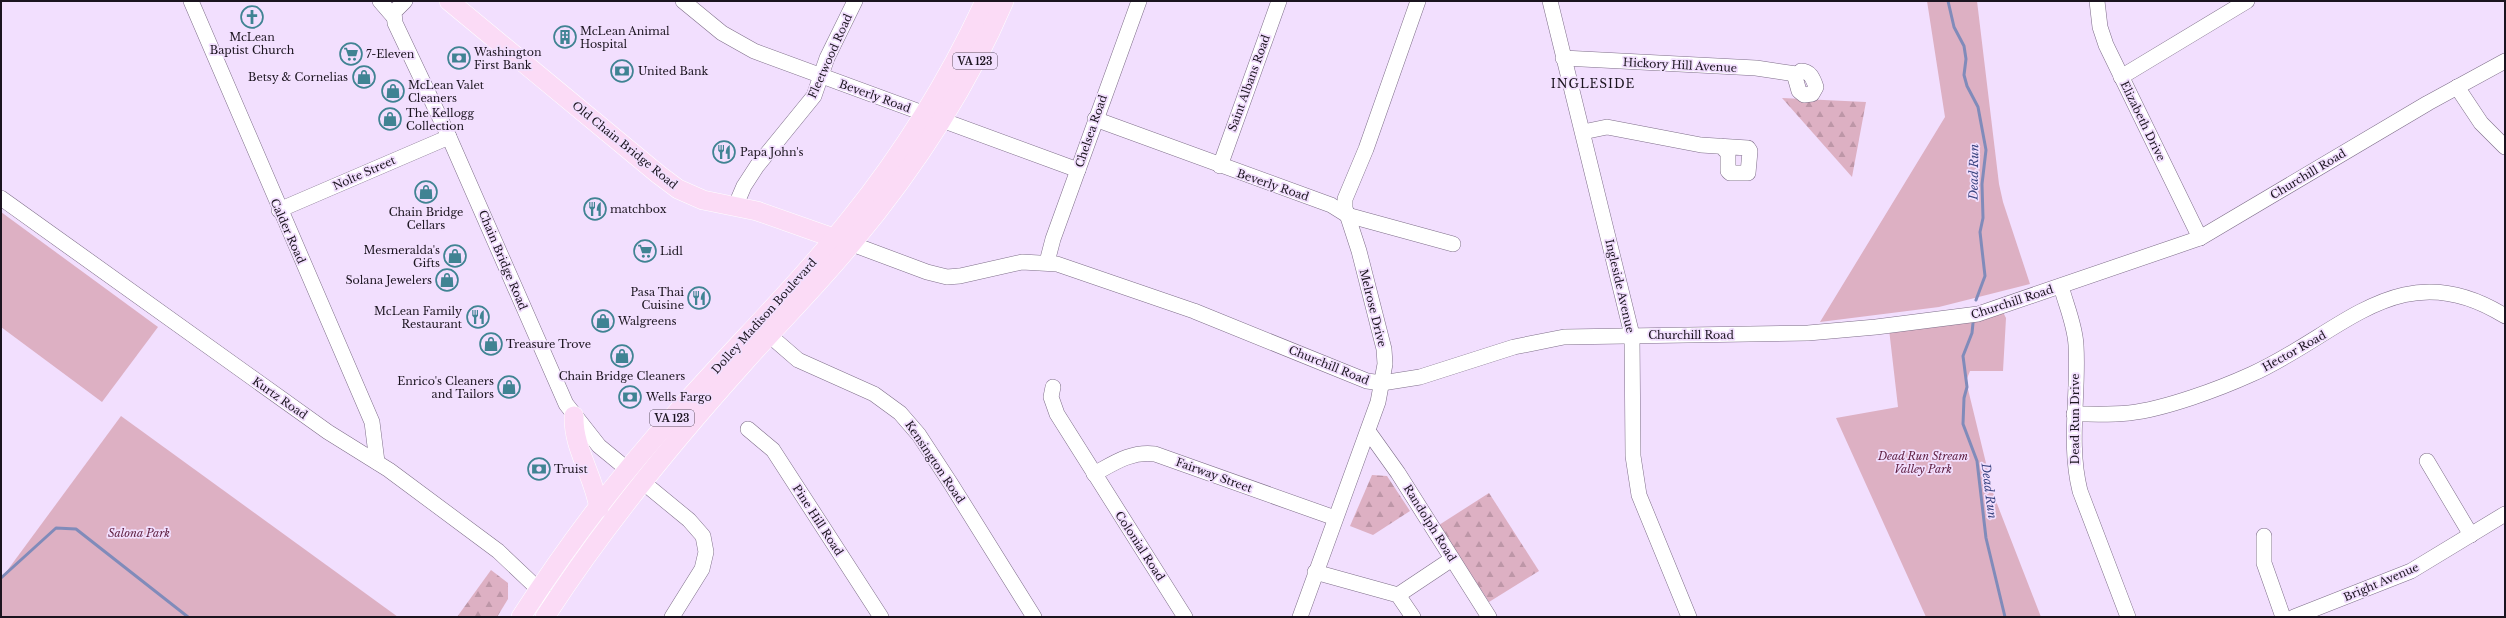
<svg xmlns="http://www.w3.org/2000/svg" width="2506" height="618" font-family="'Libre Baskerville',serif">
<defs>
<pattern id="forest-firs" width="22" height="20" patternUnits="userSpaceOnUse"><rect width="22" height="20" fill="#ddb0c3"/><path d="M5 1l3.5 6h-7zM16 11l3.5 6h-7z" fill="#bd96a7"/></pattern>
</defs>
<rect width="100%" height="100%" fill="#f2dffe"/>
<g fill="url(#forest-firs)">
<path d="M1782,98L1866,102L1852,177Z"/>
<path d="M1372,475L1387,476L1410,511L1373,535L1350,526Z"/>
<path d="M1489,493L1539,571L1489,602L1439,525Z"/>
<path d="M491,570L508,583V599L497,617H457Z"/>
</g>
<g fill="#ddb0c3">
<path d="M1927,1H1977L1999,184L2003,202L2030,284L1939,307L1820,322L1945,117Z"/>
<path d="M1,212L158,327L102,402L1,327Z"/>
<path d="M2003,312L2006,318L2003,371H1970L1966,381L1994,496L2041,617H1926L1836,418L1898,407L1889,329Z"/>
<path d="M121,416L398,617H1V579Z"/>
</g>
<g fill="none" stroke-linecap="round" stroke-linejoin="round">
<g stroke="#808bba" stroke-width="3">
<path d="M1948,1L1954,27L1964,46L1966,59L1964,75L1967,86L1978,107L1986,150L1982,184L1983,218L1980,232L1985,276L1976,300"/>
<path d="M1973,323L1972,333L1963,356L1967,387L1964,398L1963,424L1977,461L1986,538L2005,617"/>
<path d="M1,578L56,528L76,529L188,617"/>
</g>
<g stroke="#7e6e89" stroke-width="16">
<g id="minor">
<path d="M191,1L372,422L377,462"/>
<path d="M380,1L393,16"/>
<path d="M405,1L394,12L395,23L449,137L566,404L599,446L689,520L703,536L706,552L702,569L672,617"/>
<path d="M683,1L722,33L754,51L1078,170"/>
<path d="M1550,1L1632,335L1633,456L1639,495L1689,617"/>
<path d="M2097,1L2100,27L2106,45L2200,238"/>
<path d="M1563,58L1756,68L1796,74"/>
<path d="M1801,71C1810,71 1813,78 1816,87L1812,94L1804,95L1799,91L1795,77Z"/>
<path d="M2121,77L2247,1"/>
<path d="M2457,87L2481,123L2505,147"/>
<path d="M1095,119L1331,205L1347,215L1453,244"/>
<path d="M1583,132L1607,127L1701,145L1748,148L1750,151L1748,173H1730L1728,171V153L1721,146"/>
<path d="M1220,166L1279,1"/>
<path d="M1,198L328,432L389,470L498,551L554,604"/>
<path d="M735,207L744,186L757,166L814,96L827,58L855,1"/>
<path d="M279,210L449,137"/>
<path d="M852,244L927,272L947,277L960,276L1022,262L1057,264L1194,311L1367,381L1382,383L1420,377L1514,347L1564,337L1808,333L1876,327L1978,314L2200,238L2428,103L2505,61"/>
<path d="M1047,262L1053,239L1139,1"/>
<path d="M2061,286C2066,305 2075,325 2076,345C2079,394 2068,443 2080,491L2128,617"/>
<path d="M761,328L798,360L874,394L900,413L919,435L951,484L1034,617"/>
<path d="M1053,387L1051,397L1057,414L1185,617"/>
<path d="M2074,414C2092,414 2111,415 2129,413C2165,409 2219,389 2252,374C2343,333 2401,251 2505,316"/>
<path d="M748,429L773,450L881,617"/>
<path d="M1368,431L1398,473L1489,617"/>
<path d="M2427,461L2471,535"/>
<path d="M1094,474C1114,463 1131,451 1155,454L1335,518"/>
<path d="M2264,536V563L2283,617"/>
<path d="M1315,572L1398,595L1413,617"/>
<path d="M1398,595L1452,559"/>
<path d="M1300,617L1378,402L1385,364L1384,349L1359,251L1345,208V199L1366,149L1418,1"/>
<path d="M2294,617L2411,571L2505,514"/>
</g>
</g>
<g stroke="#fff" stroke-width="20">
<g id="major">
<path d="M449,1L658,174L678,189L703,200L757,211L845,242"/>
<path d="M574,416C573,448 593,474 599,508"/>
<path d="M521,617C568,544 621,474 679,410C735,346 797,286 850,219C904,152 949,79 985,1"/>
<path d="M545,617C603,527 672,443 743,364C779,323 818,285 852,243C913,170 967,88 1004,1"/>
</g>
</g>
<use href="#minor" stroke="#fff" stroke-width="15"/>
<use href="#major" stroke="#fbdbf6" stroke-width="19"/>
</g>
<defs>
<g id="church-ring" transform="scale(1.15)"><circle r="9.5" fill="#f2dffe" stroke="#408393" stroke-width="1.5"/><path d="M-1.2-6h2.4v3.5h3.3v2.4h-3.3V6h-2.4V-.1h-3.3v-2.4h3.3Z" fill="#408393"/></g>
<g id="building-ring" transform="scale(1.15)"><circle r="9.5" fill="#f2dffe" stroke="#408393" stroke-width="1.5"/><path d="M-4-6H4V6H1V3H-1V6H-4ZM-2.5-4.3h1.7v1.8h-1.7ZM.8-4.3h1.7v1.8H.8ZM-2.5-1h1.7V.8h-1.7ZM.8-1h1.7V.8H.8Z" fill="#408393"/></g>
<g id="supermarket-ring" transform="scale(1.15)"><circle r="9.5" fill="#f2dffe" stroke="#408393" stroke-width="1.5"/><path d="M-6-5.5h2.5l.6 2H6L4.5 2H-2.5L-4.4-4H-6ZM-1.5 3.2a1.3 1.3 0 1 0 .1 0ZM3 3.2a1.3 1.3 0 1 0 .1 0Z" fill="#408393"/></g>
<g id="bank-ring" transform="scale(1.15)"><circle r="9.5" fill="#f2dffe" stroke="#408393" stroke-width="1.5"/><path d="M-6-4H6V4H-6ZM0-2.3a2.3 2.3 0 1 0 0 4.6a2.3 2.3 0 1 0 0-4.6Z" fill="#408393"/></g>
<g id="shop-ring" transform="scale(1.15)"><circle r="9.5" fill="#f2dffe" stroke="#408393" stroke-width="1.5"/><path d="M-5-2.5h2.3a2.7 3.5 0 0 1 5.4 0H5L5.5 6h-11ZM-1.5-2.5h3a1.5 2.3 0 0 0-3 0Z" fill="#408393"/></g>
<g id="restaurant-ring" transform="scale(1.15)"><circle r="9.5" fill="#f2dffe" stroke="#408393" stroke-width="1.5"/><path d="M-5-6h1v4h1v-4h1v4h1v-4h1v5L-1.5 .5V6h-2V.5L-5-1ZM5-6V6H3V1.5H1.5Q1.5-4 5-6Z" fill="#408393"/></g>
</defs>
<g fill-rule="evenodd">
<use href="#church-ring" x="252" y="17"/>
<use href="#building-ring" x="565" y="37"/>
<use href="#supermarket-ring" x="351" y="54"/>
<use href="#bank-ring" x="459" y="58"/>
<use href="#bank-ring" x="622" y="71"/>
<use href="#shop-ring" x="364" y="77"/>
<use href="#shop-ring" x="393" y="91"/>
<use href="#shop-ring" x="390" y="119"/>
<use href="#restaurant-ring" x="724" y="152"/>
<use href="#shop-ring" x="426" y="192"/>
<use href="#restaurant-ring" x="595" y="209"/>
<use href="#supermarket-ring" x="645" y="251"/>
<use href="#shop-ring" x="455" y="256"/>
<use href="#shop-ring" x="447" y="280"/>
<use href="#restaurant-ring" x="699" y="298"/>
<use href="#restaurant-ring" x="478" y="317"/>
<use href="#shop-ring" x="603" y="321"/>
<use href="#shop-ring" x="491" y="344"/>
<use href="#shop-ring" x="622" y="356"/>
<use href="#shop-ring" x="509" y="387"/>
<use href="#bank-ring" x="630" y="397"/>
<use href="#bank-ring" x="539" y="469"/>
</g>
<g text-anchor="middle" stroke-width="3.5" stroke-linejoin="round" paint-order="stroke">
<g fill="#f2dffe" stroke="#5c5162" stroke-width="1">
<rect x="953" y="53" width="44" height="16" rx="3"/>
<rect x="650" y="410" width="44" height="16" rx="3"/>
</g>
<g font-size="10" font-weight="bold" fill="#1b141f">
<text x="975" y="65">VA 123</text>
<text x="672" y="422">VA 123</text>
</g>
<g font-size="11" fill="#1b141f" stroke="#f2dffe" text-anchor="start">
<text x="580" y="35">McLean Animal<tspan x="580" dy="13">Hospital</tspan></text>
<text x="252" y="41" text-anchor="middle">McLean<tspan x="252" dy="13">Baptist Church</tspan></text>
<text x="474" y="56">Washington<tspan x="474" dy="13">First Bank</tspan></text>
<text x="366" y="58">7-Eleven</text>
<text x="638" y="75">United Bank</text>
<text x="348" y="81" text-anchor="end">Betsy &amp; Cornelias</text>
<text x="408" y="89">McLean Valet<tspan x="408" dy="13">Cleaners</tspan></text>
<text x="406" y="117">The Kellogg<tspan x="406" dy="13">Collection</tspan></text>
<text x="740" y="156">Papa John's</text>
<text x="610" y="213">matchbox</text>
<text x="426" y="216" text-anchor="middle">Chain Bridge<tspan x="426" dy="13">Cellars</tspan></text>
<text x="440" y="254" text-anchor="end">Mesmeralda's<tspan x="440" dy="13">Gifts</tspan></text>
<text x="660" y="255">Lidl</text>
<text x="432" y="284" text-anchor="end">Solana Jewelers</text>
<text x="684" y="296" text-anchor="end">Pasa Thai<tspan x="684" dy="13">Cuisine</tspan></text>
<text x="462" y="315" text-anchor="end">McLean Family<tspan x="462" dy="13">Restaurant</tspan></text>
<text x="618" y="325">Walgreens</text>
<text x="506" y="348">Treasure Trove</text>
<text x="622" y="380" text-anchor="middle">Chain Bridge Cleaners</text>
<text x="494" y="385" text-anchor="end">Enrico's Cleaners<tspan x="494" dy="13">and Tailors</tspan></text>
<text x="646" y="401">Wells Fargo</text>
<text x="554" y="473">Truist</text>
</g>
<g font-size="11" fill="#1b141f" stroke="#f2dffe">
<text transform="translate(830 56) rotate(-66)" y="4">Fleetwood Road</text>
<text transform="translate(1680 65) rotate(3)" y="4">Hickory Hill Avenue</text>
<text transform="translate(1249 83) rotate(-70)" y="4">Saint Albans Road</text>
<text transform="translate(875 96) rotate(20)" y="4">Beverly Road</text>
<text transform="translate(2143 121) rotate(64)" y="4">Elizabeth Drive</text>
<text transform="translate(1091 131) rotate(-71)" y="4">Chelsea Road</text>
<text transform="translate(625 145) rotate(39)" y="4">Old Chain Bridge Road</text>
<text transform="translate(364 173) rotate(-24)" y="4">Nolte Street</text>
<text transform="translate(2308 174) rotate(-31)" y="4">Churchill Road</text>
<text transform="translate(1273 185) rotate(19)" y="4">Beverly Road</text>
<text transform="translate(288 231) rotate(66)" y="4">Calder Road</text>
<text transform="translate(503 260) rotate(67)" y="4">Chain Bridge Road</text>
<text transform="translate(1620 286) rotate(77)" y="4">Ingleside Avenue</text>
<text transform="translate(2012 302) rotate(-18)" y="4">Churchill Road</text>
<text transform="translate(1373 308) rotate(76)" y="4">Melrose Drive</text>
<text transform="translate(764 316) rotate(-48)" y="4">Dolley Madison Boulevard</text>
<text x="1691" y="339">Churchill Road</text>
<text transform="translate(2294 351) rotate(-29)" y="4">Hector Road</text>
<text transform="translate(1329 365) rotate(22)" y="4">Churchill Road</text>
<text transform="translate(280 398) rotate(35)" y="4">Kurtz Road</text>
<text transform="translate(2075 419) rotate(-90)" y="4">Dead Run Drive</text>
<text transform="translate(935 462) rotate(56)" y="4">Kensington Road</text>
<text transform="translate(1214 475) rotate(20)" y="4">Fairway Street</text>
<text transform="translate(818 520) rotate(57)" y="4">Pine Hill Road</text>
<text transform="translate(1430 523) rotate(58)" y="4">Randolph Road</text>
<text transform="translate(1140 546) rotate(57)" y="4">Colonial Road</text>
<text transform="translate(2381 582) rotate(-23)" y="4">Bright Avenue</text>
</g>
<g font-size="11" font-style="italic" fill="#5c1c3e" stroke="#f2dffe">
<text x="1923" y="460">Dead Run Stream<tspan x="1923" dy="13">Valley Park</tspan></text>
<text x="139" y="537">Salona Park</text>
</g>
<g font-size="12" letter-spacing="1" fill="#1b141f" stroke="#f2dffe">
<text x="1593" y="88">INGLESIDE</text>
</g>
<g font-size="12" font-style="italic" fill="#3b4682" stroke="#f2dffe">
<text transform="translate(1974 172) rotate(-89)" y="4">Dead Run</text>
<text transform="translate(1989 491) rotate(83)" y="4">Dead Run</text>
</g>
</g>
<rect width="2506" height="618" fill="none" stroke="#1b141f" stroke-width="4"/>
</svg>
